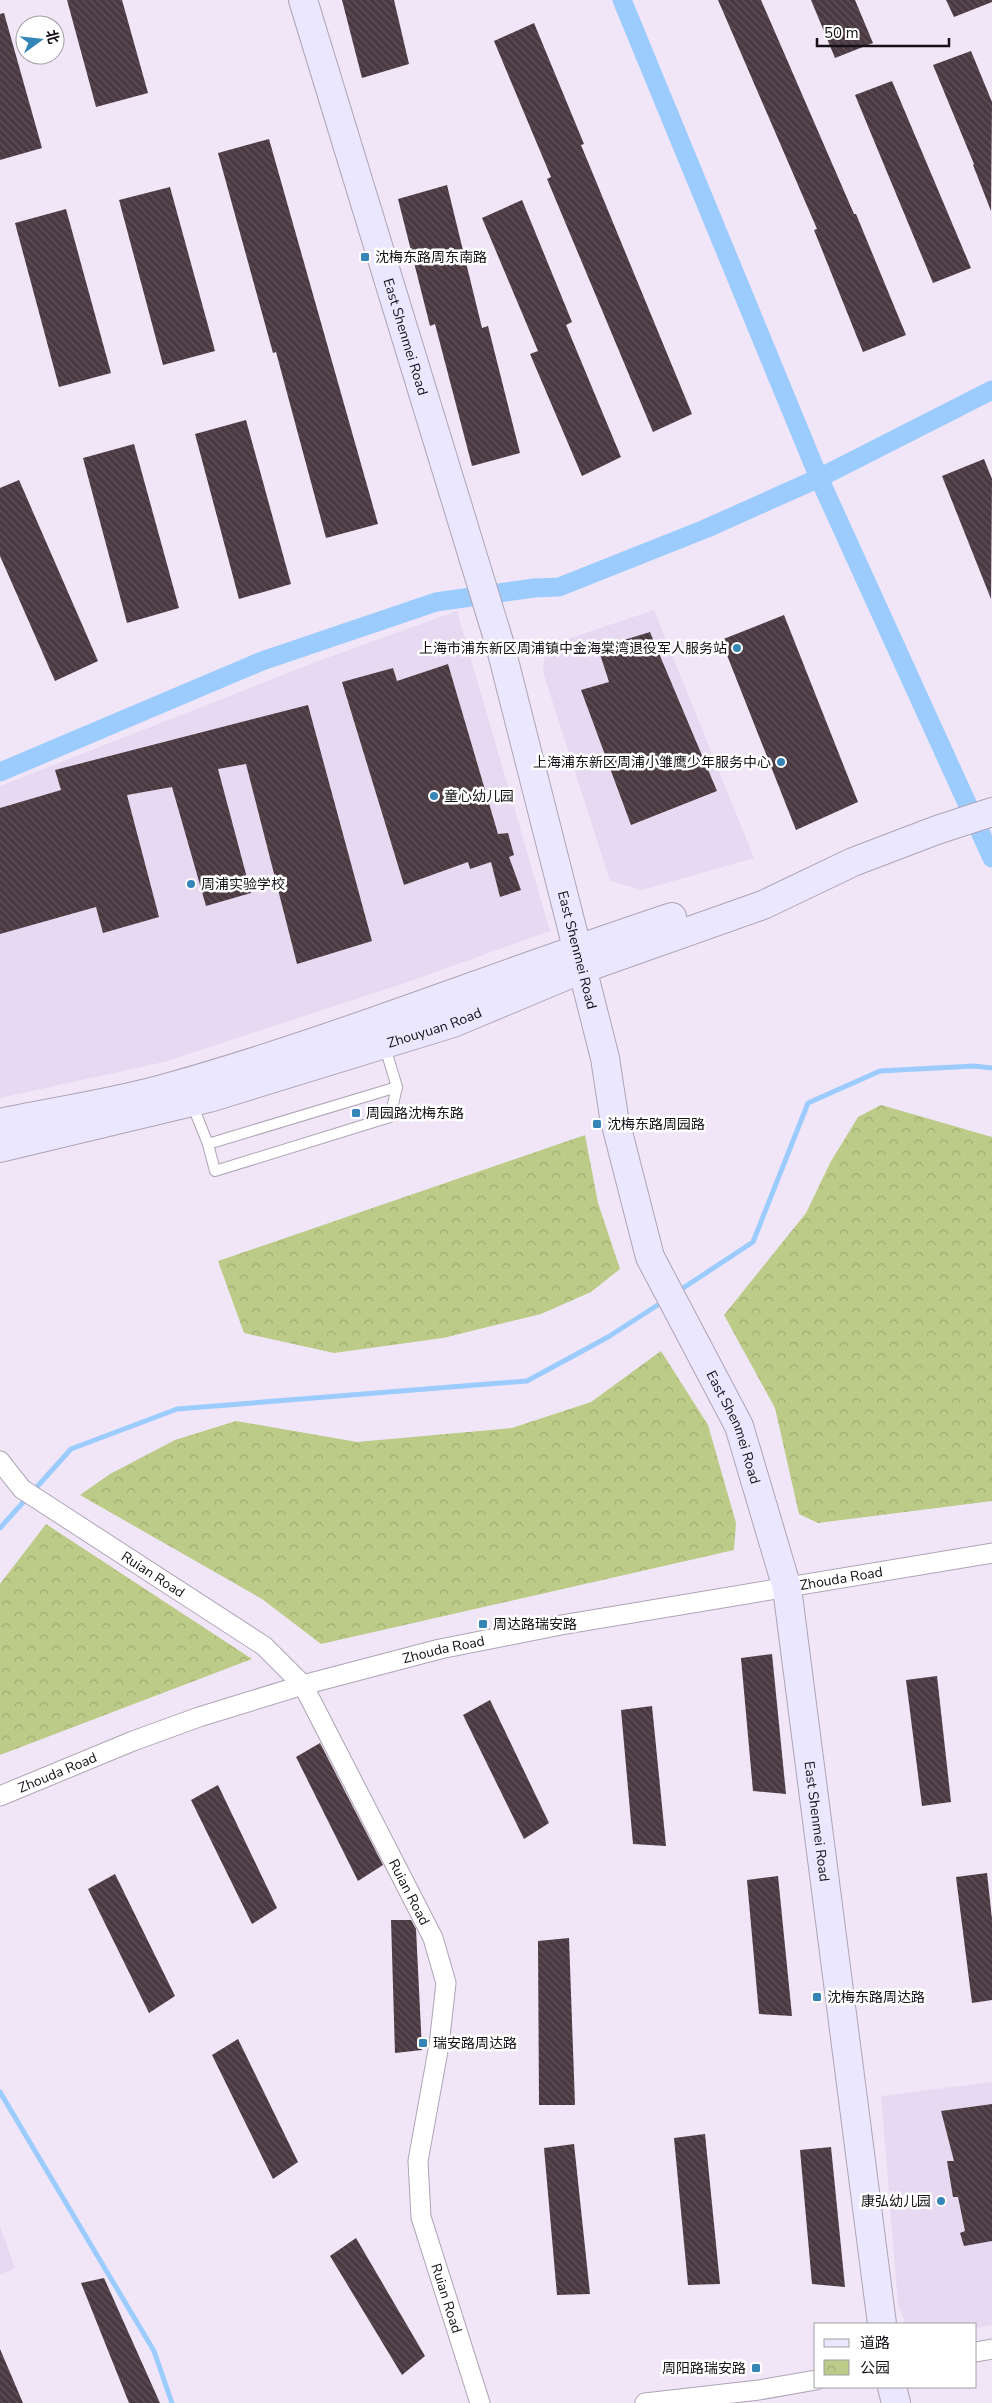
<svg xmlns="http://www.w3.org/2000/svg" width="992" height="2403" font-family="'Nunito Sans','Noto Sans SC',sans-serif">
<defs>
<pattern id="park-crowns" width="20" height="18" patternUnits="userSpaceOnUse" patternTransform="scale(1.25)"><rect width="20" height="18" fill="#bccb87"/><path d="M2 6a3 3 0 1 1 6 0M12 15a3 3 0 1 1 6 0" fill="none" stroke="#a1ad74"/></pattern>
<pattern id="building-back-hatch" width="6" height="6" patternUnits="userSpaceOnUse" patternTransform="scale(1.25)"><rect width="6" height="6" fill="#4a3941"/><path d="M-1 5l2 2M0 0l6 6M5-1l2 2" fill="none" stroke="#605259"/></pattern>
</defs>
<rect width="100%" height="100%" fill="#f1e6f8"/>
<g fill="#e8d9f2">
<path d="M654,610L754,858L642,890L610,881L543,672L546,646Z"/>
<path d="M457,611L550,931L408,982L164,1062L0,1098V786L321,660Z"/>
<path d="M992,2082V2325L976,2328V2324H906L898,2305L881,2096Z"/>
<path d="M0,2226L15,2268L0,2275Z"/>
</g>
<g fill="url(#park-crowns)">
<path d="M881,1105L992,1137V1501L818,1523L799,1514L775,1408L724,1315L806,1213L830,1163L858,1117Z"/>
<path d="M585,1135L598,1203L620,1269L591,1292L541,1314L443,1338L334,1353L244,1333L218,1261Z"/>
<path d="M661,1351L708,1425L736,1523L734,1550L321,1644L262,1599L80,1495L110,1474L175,1440L236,1421L357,1442L512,1428L591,1402Z"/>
<path d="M46,1524L252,1659L0,1755V1584Z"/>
</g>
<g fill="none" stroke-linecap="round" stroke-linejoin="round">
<g stroke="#9cccfe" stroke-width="5">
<path d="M677,1292L753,1242L808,1103L880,1071L974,1066L992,1068"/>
<path d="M0,1528L71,1449L177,1409L527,1381L608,1337L664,1301"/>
<path d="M0,2092L154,2351L172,2403"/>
</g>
<g stroke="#9cccfe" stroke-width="19">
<path d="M622,0L819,478L992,858"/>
<path d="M0,772L262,661L436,602L534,588L559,587L705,529L819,478L992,390"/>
</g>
</g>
<g fill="url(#building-back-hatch)">
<path d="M67,0H122L148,93L96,107Z"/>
<path d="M342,0H394L409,64L362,78Z"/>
<path d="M718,0H761L854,214H856L906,335L863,352L814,230L817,229Z"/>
<path d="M811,0H855L873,43L835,58Z"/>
<path d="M946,0H992V2L954,17Z"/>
<path d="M4,13L42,148L0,160V14Z"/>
<path d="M534,23L584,144L581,145L692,414L653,432L547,179L551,177L494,41Z"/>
<path d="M971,51L992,102L991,211L973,165L974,164L933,65Z"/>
<path d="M892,81L971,268L933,283L855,95Z"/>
<path d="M269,139L378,524L326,538L276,352L273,353L218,153Z"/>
<path d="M447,185L482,328L488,326L520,453L472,466L435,324L430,326L398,199Z"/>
<path d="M170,187L215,351L163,365L119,200Z"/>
<path d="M522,200L572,322L566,325L621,457L582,476L530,354L538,351L482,218Z"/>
<path d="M66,209L111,373L59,387L15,223Z"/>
<path d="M246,420L291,584L239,599L195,434Z"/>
<path d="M134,444L179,608L127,623L83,458Z"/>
<path d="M984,459L992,479L991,599L942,476Z"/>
<path d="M19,480L98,661L55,681L0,556V488Z"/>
<path d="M784,615L858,802L796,830L721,640Z"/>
<path d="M650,632L717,791L631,825L581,690L609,682L598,648Z"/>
<path d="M448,664L498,834L508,833L514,855L509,857L521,890L500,897L491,862L470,869L468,862L404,885L342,682L393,668L397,681Z"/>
<path d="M308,705L372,941L297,964L246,764L218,769L251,893L206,906L172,787L127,795L159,917L103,933L96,907L0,934V808L61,790L55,770Z"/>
<path d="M772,1654L786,1794L753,1791L741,1658Z"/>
<path d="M937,1676L951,1802L922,1806L906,1680Z"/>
<path d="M490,1700L549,1823L524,1839L463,1715Z"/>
<path d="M652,1706L666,1846L633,1844L621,1710Z"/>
<path d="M320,1743L383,1865L358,1881L296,1757Z"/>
<path d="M218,1785L277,1908L252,1924L191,1800Z"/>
<path d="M987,1873L992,1919V2000L972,2003L956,1877Z"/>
<path d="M115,1874L175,1996L149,2013L88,1889Z"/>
<path d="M778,1876L792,2016L759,2014L747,1880Z"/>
<path d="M391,1920H411L416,1929L422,2050L395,2053Z"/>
<path d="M569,1938L575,2105H539L538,1941Z"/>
<path d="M238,2039L298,2162L273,2179L212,2055Z"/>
<path d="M992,2104V2241L964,2246L960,2233L965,2231L958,2197H953L947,2161H954L941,2111Z"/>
<path d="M705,2134L720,2284L688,2285L674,2138Z"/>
<path d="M574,2144L590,2294L557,2295L544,2148Z"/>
<path d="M831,2147L845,2287L812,2284L800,2150Z"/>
<path d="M356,2238L425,2356L402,2375L330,2256Z"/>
<path d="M104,2278L160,2403H129L81,2283Z"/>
<path d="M0,2349L23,2403H0Z"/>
</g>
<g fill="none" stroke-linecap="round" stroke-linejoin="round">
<g stroke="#aea4b5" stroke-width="12">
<g id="lane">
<path d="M192,1104L208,1144L215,1171L390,1117L397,1087L384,1044"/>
<path d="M208,1144L397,1087"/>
</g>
</g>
<g stroke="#aea4b5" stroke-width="21">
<g id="street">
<path id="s1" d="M0,1461L22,1489L264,1646L303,1685L433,1938L446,1983L439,2045L418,2161L421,2217L480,2403"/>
<path id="s2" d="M0,1796L133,1741L199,1717L303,1685L440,1649L561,1625L992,1553"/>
<path d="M976,2352L992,2349"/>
<path d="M645,2403L759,2390L816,2380"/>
</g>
</g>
<g stroke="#aea4b5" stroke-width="30">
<g id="secondary">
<path id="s3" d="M303,0L500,645L605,1058L614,1117L650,1257L739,1426L787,1588L882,2324"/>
<path d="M0,1123C56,1111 115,1103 170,1087C340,1039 504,972 672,917"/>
<path id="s4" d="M0,1148L209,1098L453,1023L582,969L763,905L853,862L937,830L992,812"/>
<path d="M892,2387L896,2403"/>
</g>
</g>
<use href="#lane" stroke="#fff" stroke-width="10"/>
<use href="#street" stroke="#fff" stroke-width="19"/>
<use href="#secondary" stroke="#ebe7fe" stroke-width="28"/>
</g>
<g fill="#3585b6" stroke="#fff" stroke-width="2">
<rect x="360" y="252" width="10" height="10" rx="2.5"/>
<circle cx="737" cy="648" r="5"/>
<circle cx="781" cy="762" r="5"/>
<circle cx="434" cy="796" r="5"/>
<circle cx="191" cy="884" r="5"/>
<rect x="351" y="1108" width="10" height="10" rx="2.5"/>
<rect x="592" y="1119" width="10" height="10" rx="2.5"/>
<rect x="478" y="1619" width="10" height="10" rx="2.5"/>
<rect x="812" y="1992" width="10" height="10" rx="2.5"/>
<rect x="418" y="2038" width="10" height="10" rx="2.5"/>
<circle cx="941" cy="2201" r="5"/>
<rect x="751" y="2363" width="10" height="10" rx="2.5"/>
</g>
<g text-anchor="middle" stroke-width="5" stroke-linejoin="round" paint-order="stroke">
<g font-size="14" fill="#151117" stroke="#fff" text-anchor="start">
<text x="375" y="262">沈梅东路周东南路</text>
<text x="727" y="653" text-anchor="end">上海市浦东新区周浦镇中金海棠湾退役军人服务站</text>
<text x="771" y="767" text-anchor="end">上海浦东新区周浦小雏鹰少年服务中心</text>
<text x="444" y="801">童心幼儿园</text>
<text x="201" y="889">周浦实验学校</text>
<text x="366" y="1118">周园路沈梅东路</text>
<text x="607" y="1129">沈梅东路周园路</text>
<text x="493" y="1629">周达路瑞安路</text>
<text x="827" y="2002">沈梅东路周达路</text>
<text x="433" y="2048">瑞安路周达路</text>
<text x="931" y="2206" text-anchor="end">康弘幼儿园</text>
<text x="746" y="2373" text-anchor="end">周阳路瑞安路</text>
</g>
<g font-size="14" fill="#151117" stroke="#fff">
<text dy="5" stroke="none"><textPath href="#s3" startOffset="352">East Shenmei Road</textPath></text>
<text dy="5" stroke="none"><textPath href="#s3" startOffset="989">East Shenmei Road</textPath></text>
<text dy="5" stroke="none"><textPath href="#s4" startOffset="451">Zhouyuan Road</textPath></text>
<text dy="5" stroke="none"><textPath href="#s3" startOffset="1495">East Shenmei Road</textPath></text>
<text dy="5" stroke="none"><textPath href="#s1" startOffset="192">Ruian Road</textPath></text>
<text dy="5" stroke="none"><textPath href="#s2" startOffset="872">Zhouda Road</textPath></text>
<text dy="5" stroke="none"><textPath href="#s2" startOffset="468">Zhouda Road</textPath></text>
<text dy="5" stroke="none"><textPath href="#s2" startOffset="62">Zhouda Road</textPath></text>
<text dy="5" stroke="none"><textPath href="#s3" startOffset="1900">East Shenmei Road</textPath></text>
<text dy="5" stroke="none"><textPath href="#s1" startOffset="612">Ruian Road</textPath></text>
<text dy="5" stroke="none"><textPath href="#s1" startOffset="1032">Ruian Road</textPath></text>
</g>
</g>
<rect x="814" y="2323" width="162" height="65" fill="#ffffff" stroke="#a1a0a2"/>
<rect x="824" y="2339" width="25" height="8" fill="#ebe7fe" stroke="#a1a0a2"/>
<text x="860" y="2348" font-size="15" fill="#151117">道路</text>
<rect x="824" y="2360" width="25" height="15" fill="url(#park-crowns)" stroke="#a1a0a2"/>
<text x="860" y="2373" font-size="15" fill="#151117">公园</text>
<g transform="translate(40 40) rotate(75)"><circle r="24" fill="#ffffff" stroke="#a1a0a2"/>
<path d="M0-4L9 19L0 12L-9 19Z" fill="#3585b6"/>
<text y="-8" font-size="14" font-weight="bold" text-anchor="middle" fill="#151117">北</text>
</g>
<path d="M817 38v8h132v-8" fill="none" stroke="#151117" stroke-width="2.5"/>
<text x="824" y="38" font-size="15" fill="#151117" stroke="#ffffff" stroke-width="4" paint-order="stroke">50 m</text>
</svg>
